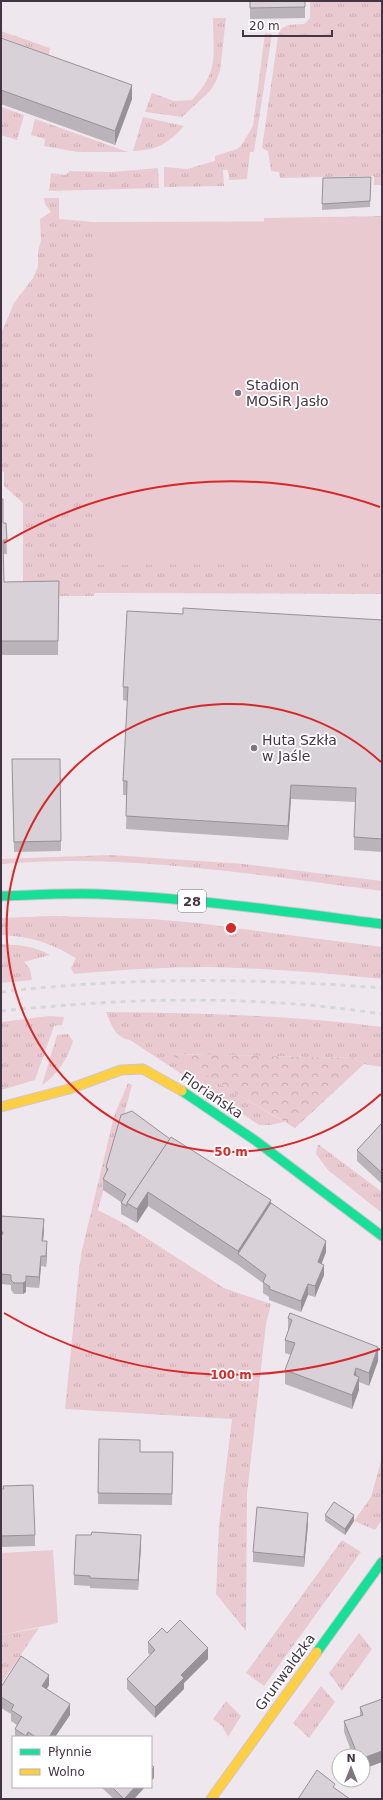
<svg xmlns="http://www.w3.org/2000/svg" width="383" height="1800" font-family="'DejaVu Sans',sans-serif">
<defs>
<pattern id="grass-tufts" width="24" height="20" patternUnits="userSpaceOnUse"><rect width="24" height="20" fill="#e8cad0"/><path d="M3 7l-1-3M5 7V3M7 7l1-3M15 17l-1-3M17 17v-4M19 17l1-3" fill="none" stroke="#c8aeb4"/></pattern>
<pattern id="forest-crowns" width="20" height="18" patternUnits="userSpaceOnUse"><rect width="20" height="18" fill="#e8cad0"/><path d="M2 6a3 3 0 1 1 6 0M12 15a3 3 0 1 1 6 0" fill="none" stroke="#c8aeb4"/></pattern>
</defs>
<rect width="100%" height="100%" fill="#eee8ee"/>
<g fill="url(#grass-tufts)">
<path d="M310,1H382V185H374V176L280,178L279,172L271,171L268,151L262,148L279,30L288,25L304,24L310,18Z"/>
<path d="M213,18H226L220,71L215,83L210,91L182,117L145,112L152,93L174,101L192,100C220,70 213,55 213,18Z"/>
<path d="M1,31L50,48L49,55L1,37Z"/>
<path d="M265,33L272,34L254,152H250L247,179L229,180L228,170H223L224,186L164,187V167L187,169L215,161V156L237,149L241,146L253,126Z"/>
<path d="M1,107L24,115L17,140L1,135Z"/>
<path d="M143,117L184,126C168,144 157,150 133,151Z"/>
<path d="M35,119L128,152H78L44,146L45,139L31,135Z"/>
<path d="M158,168L159,188L49,191L51,173L65,175L70,171L112,172Z"/>
<path d="M44,198H59V219L93,222L94,564H382V594L95,593L94,596H23V503L4,486V473L1,469V334L14,303L33,278L38,267V251L41,240L40,219L51,212L45,204Z"/>
<path d="M382,216V221L264,222V218Z"/>
<path d="M111,855L244,864L382,881V891C256,875 128,853 1,864V859Z"/>
<path d="M53,916L152,919L197,923L382,947V979C324,973 266,968 208,967C164,967 119,970 74,974L71,968L76,958C48,942 33,937 1,935V918Z"/>
<path d="M1,944C18,945 35,946 50,955L24,962L30,969L32,980L1,983Z"/>
<path d="M106,1012C198,1013 290,1015 382,1027V1067L364,1064L354,1058L171,1054L284,1122L270,1125H259L130,1040C115,1038 111,1024 106,1012Z"/>
<path d="M49,1016L64,1017L62,1025L54,1026L35,1080L1,1090V1022Z"/>
<path d="M68,1034L73,1041C69,1057 56,1076 42,1085L57,1035Z"/>
<path d="M128,1083L132,1085L98,1210L123,1223L224,1288L271,1304L266,1324L247,1494L246,1631L216,1594L219,1525L232,1419L65,1409L79,1269L82,1250L114,1116Z"/>
<path d="M318,1144L382,1192V1213L328,1170L316,1154Z"/>
<path d="M382,1458V1520L375,1530L354,1521L371,1497Z"/>
<path d="M342,1540L361,1552L264,1686L246,1673Z"/>
<path d="M39,1628L1,1684V1635Z"/>
<path d="M359,1633L372,1649L342,1691L329,1673Z"/>
<path d="M321,1686L335,1702L309,1738L293,1723Z"/>
<path d="M226,1701L241,1716L228,1737L222,1726L213,1719Z"/>
</g>
<path fill="url(#forest-crowns)" d="M170,1054L354,1058L364,1064L295,1128Z"/>
<g fill="#e8cad0">
<path d="M382,221V564L93,565V222Z"/>
<path d="M53,1550L58,1623L1,1635V1553Z"/>
</g>
<g fill="none" stroke-linecap="round" stroke-linejoin="round">
<g stroke="#d1c5cf" stroke-width="11">
<g id="fast">
<path d="M1,896C33,895 66,893 98,894C193,898 288,912 382,924"/>
<path d="M182,1091L256,1141L382,1236"/>
<path d="M317,1652L382,1562"/>
</g>
</g>
<g stroke="#d1c5cf" stroke-width="11">
<g id="slow">
<path d="M1,1107L69,1089L121,1070L143,1069L182,1091"/>
<path d="M211,1799L317,1652"/>
</g>
</g>
<use href="#fast" stroke="#16e098" stroke-width="9"/>
<use href="#slow" stroke="#ffcf43" stroke-width="9"/>
<g stroke="#d8d7d8" stroke-width="3" stroke-dasharray="5 5" stroke-linecap="butt">
<path d="M1,992C128,977 255,978 382,988"/>
<path d="M1,1011C28,1008 55,1006 83,1004C182,997 284,999 382,1014"/>
</g>
</g>
<g fill="#bab4ba">
<path d="M250,1H305V18L250,19Z"/>
<path d="M1,38L132,99L115,145L1,104Z"/>
<path d="M371,177L370,207L322,210L323,178Z"/>
<path d="M1,499L3,523H6L7,554H3L4,582L59,581L58,655H1Z"/>
<path d="M183,614L382,620V852L354,850V837L356,802L291,799L288,840L126,829L127,795H123V781L128,701L123,700V687Z"/>
<path d="M12,770L61,841V851L14,852Z"/>
<path d="M382,1123V1184L357,1161V1150Z"/>
<path d="M170,1139L271,1203L326,1252L322,1263L324,1275L315,1297L308,1295L301,1312L269,1300V1297L263,1293V1283L238,1265L148,1206L137,1223L121,1214V1202L103,1190V1179L106,1173V1167Z"/>
<path d="M1,1219L44,1230L43,1241L47,1252L46,1267L41,1266L39,1288L26,1287V1292L23,1294H14L11,1290V1285L1,1284Z"/>
<path d="M290,1313L378,1361L369,1386L359,1382V1390L352,1409L285,1384V1370L291,1355L285,1353V1340L288,1332V1318Z"/>
<path d="M99,1439L140,1452H173L172,1505L98,1504Z"/>
<path d="M1,1489L35,1535V1546L1,1547Z"/>
<path d="M325,1515L354,1521L345,1535L325,1521Z"/>
<path d="M308,1524L304,1567L253,1562V1552Z"/>
<path d="M141,1546L138,1590L90,1588V1586L74,1585V1575Z"/>
<path d="M167,1633L208,1659L184,1683V1689L155,1718L127,1689V1679L150,1655L148,1653V1642Z"/>
<path d="M49,1685L47,1689L70,1715L55,1737H15V1729L17,1725L11,1721V1714L1,1708V1687Z"/>
<path d="M382,1699V1762L363,1769V1756H353L344,1732V1721L360,1716V1707Z"/>
<path d="M101,1787H145L134,1799H114Z"/>
</g>
<g fill="#979297">
<path d="M132,85V99L115,145V131Z"/>
<path d="M291,785V799L288,840V826Z"/>
<path d="M148,1192V1206L137,1223V1209Z"/>
<path d="M271,1200V1214L238,1254V1251Z"/>
<path d="M44,1219V1230L42,1251V1241Z"/>
<path d="M47,1241V1252L46,1267V1256Z"/>
<path d="M326,1241V1252L318,1272V1262Z"/>
<path d="M41,1256V1266L39,1288V1277Z"/>
<path d="M324,1265V1275L315,1297V1286Z"/>
<path d="M26,1276V1292L23,1294V1283Z"/>
<path d="M308,1284V1295L301,1312V1301Z"/>
<path d="M378,1347V1361L369,1386V1373Z"/>
<path d="M356,1368V1381L354,1375Z"/>
<path d="M359,1377V1390L352,1409V1395Z"/>
<path d="M308,1513V1524L304,1567V1557Z"/>
<path d="M354,1515V1521L345,1535V1529Z"/>
<path d="M141,1535V1546L138,1590V1580Z"/>
<path d="M208,1648V1659L184,1683V1689L155,1718V1707L181,1675Z"/>
<path d="M49,1675V1685L42,1697V1686Z"/>
<path d="M70,1704V1715L55,1737H49Z"/>
<path d="M28,1732V1737H26V1736Z"/>
<path d="M382,1751V1762L363,1769V1758Z"/>
<path d="M154,1767V1778L151,1781V1770Z"/>
<path d="M135,1787H145L134,1799H124Z"/>
</g>
<g fill="#d8d1d8" stroke="#979297">
<path d="M250,1H305V7L250,8Z"/>
<path d="M1,38L132,85L115,131L1,90Z"/>
<path d="M371,177L370,201L322,204L323,178Z"/>
<path d="M1,499H3V523H6L7,540H3L4,582L59,581L58,641H1Z"/>
<path d="M183,608L382,620V839L354,837L356,788L291,785L288,826L126,816L127,781H123L128,687H123L127,611L183,614Z"/>
<path d="M12,759H60L61,841L14,842Z"/>
<path d="M132,1111L170,1139L127,1203V1206L121,1203L126,1194L103,1179L108,1169L106,1167L121,1115Z"/>
<path d="M382,1123V1173L357,1150Z"/>
<path d="M171,1137L271,1200L238,1251L148,1192L137,1209L127,1203Z"/>
<path d="M271,1203L326,1241L318,1262L324,1265L315,1286L308,1284L301,1301L269,1289L270,1287L263,1282L266,1275L238,1254Z"/>
<path d="M1,1216L44,1219L42,1241H47L46,1256H41L39,1277L26,1276V1281L23,1283H14L11,1280V1275L1,1274V1235H2L3,1232H1Z"/>
<path d="M290,1313L378,1347L369,1373L356,1368L354,1375L359,1377L352,1395L285,1370L295,1343L285,1340L292,1320L288,1318Z"/>
<path d="M99,1439L140,1440V1452H173L172,1494L98,1493Z"/>
<path d="M33,1485L35,1535L1,1536V1489H4L3,1486Z"/>
<path d="M334,1502L354,1515L345,1529L325,1515Z"/>
<path d="M257,1507L308,1513L304,1557L253,1552Z"/>
<path d="M92,1532L141,1535L138,1580L90,1578V1576L74,1575L76,1535H91Z"/>
<path d="M180,1620L208,1648L181,1675L184,1678L155,1707L127,1679L155,1650L148,1642L162,1628L167,1633Z"/>
<path d="M21,1656L49,1675L42,1686L70,1704L49,1737H36L28,1732L26,1736L15,1729L22,1717L11,1710L14,1705L1,1697V1687Z"/>
<path d="M382,1699V1751L363,1758V1756H358L344,1721L363,1715L360,1707Z"/>
<path d="M151,1765L154,1767L151,1770Z"/>
<path d="M317,1770L335,1784L333,1787L350,1799H298Z"/>
<path d="M112,1787H135L124,1799Z"/>
</g>
<g fill="none" stroke="#d62828" stroke-width="2">
<path d="M381 1094A224 224 0 1 1 381 762"/>
<path d="M380 1349A447 447 0 0 1 4 1313M4 543A447 447 0 0 1 380 507"/>
</g>
<g fill="#7f747f" stroke="#fff" stroke-width="1.5">
<circle cx="238" cy="393" r="4"/>
<circle cx="254" cy="748" r="4"/>
</g>
<g text-anchor="middle" stroke-width="3.5" stroke-linejoin="round" paint-order="stroke">
<rect fill="#fff" stroke="#7b727b" stroke-width="1" x="178" y="890" width="28" height="22" rx="3"/>
<g font-size="13" font-weight="bold" fill="#433543">
<text x="192" y="906">28</text>
</g>
<g font-size="14" fill="#433543" stroke="#fff" text-anchor="start">
<text x="246" y="390">Stadion<tspan x="246" dy="16">MOSiR Jasło</tspan></text>
<text x="262" y="745">Huta Szkła<tspan x="262" dy="16">w Jaśle</tspan></text>
</g>
<g font-size="14" fill="#433543" stroke="#fff">
<text transform="translate(212 1095) rotate(34)" y="5">Floriańska</text>
<text transform="translate(285 1672) rotate(-54)" y="5">Grunwaldzka</text>
</g>
</g>
<circle cx="231" cy="928" r="6" fill="#d62828" stroke="#fff" stroke-width="2"/>
<g font-size="12" text-anchor="middle" font-weight="bold" fill="#d62828" stroke="#fff" stroke-width="3.5" stroke-linejoin="round" paint-order="stroke">
<text x="231" y="1156">50 m</text>
<text x="231" y="1379">100 m</text>
</g>
<rect width="383" height="1800" fill="none" stroke="#433543" stroke-width="4"/>
<rect x="12" y="1736" width="140" height="52" fill="#ffffff" stroke="#b4aeb4"/>
<rect x="20" y="1749" width="20" height="6" fill="#16e098" stroke="#b4aeb4"/>
<text x="48" y="1756" font-size="12" fill="#433543">Płynnie</text>
<rect x="20" y="1769" width="20" height="6" fill="#ffcf43" stroke="#b4aeb4"/>
<text x="48" y="1776" font-size="12" fill="#433543">Wolno</text>
<g transform="translate(351 1768)"><circle r="19" fill="#ffffff" stroke="#b4aeb4"/>
<path d="M0-3L7 15L0 10L-7 15Z" fill="#7f747f"/>
<text y="-6" font-size="11" font-weight="bold" text-anchor="middle" fill="#433543">N</text>
</g>
<path d="M243 30v6h89v-6" fill="none" stroke="#433543" stroke-width="2"/>
<text x="249" y="30" font-size="12" fill="#433543" stroke="#ffffff" stroke-width="3" paint-order="stroke">20 m</text>
</svg>
